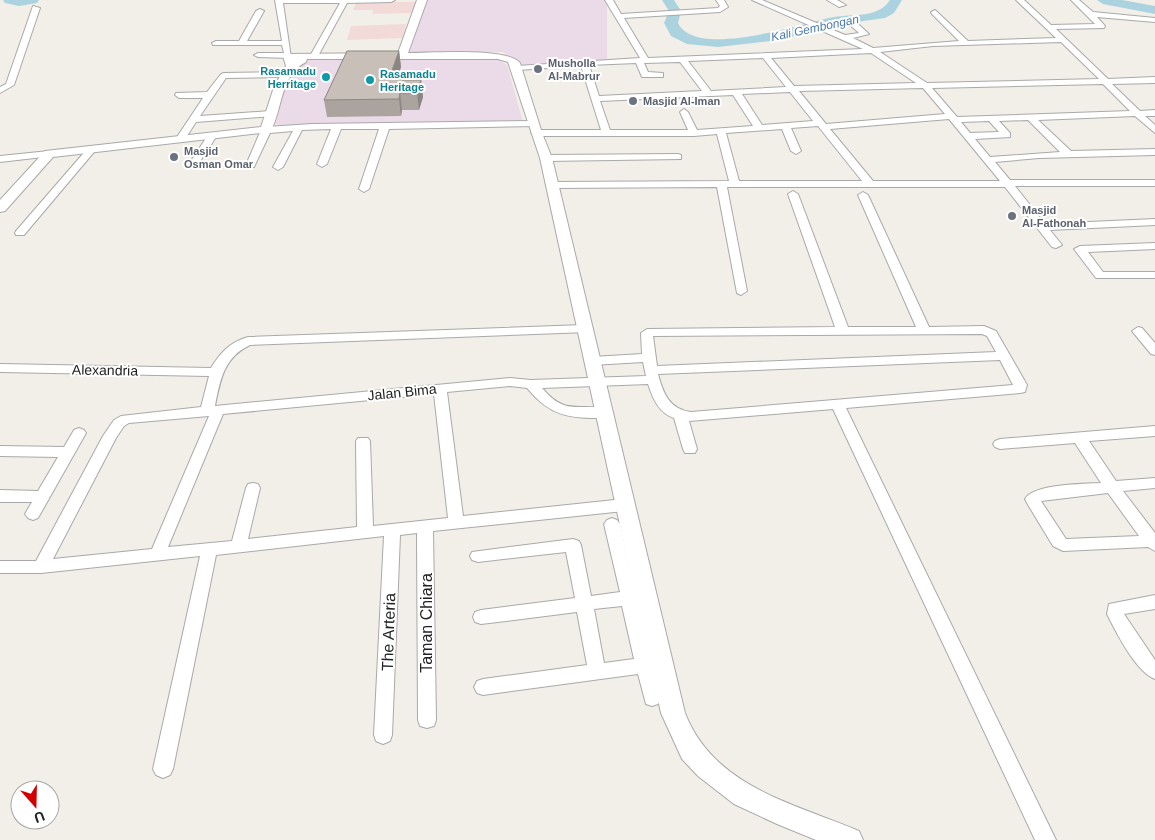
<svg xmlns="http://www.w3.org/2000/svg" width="1155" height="840" font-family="Helvetica,sans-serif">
<rect width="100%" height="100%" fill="#f2efe9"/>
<g fill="#f2dad9">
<path d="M357,2H418L415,13L372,14L373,10H353Z"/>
<path d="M406,24L403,38L347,40L351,26Z"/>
</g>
<g fill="#ebdbe8">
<path d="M425,0H607V60L520,66L503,52H405Z"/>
<path d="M311,57L498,59L507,65L523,122L271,125L293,65Z"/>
</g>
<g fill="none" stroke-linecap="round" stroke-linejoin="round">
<g fill="#aad3df" fill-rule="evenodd">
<path d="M3,0H39L37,3L19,6L5,3Z"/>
<path d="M662,0H674L681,11L678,23C696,60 802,23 834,17C853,14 879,18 890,0H902L894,13L885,18L835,25L780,40L718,47L687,44L671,36L664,23L669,11Z"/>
<path d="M1097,0H1122L1155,6V14L1103,4Z"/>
</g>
<g stroke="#a9a9a9" stroke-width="2">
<g id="minor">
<path d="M275,0H395L391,2L347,3L318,56L314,58L310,56L340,3H283L291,58L258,57L254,55L258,53H284L282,45H213L212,43L216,41H239L256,11L260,9L264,11L247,41H282Z"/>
<path d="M605,0H613L621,14L718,8L720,6L716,0H724L728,7L720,12L624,18L648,58L863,49L752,0H762L845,35L859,33L850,25L857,23L869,34L853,38L873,48L959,41L932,14L931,12L935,10L968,41L1056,38L1016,0H1024L1051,25L1095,24L1071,0H1079L1093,12L1155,18V22L1097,17L1105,26L1104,28L1056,29L1108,79L1155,77V83L1112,84L1140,111L1155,110V116H1145L1155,125V133L1135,116L1038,120L1071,151L1155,149V155L1039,158L995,162L1010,180H1155V186H1015L1045,224L1155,219V225L1050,230L1062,245L1056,248L1052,247L1005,187H727L747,291L741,295L737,293L717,187L552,188L547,185L552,182L729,181L717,134L694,136H536L531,133L536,130H601L581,66L517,70L513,68L517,66L640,58ZM1061,42L1099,79L927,83L880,52L933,46ZM871,53L916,83L794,86L771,58ZM763,58L786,87L711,91L688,61ZM680,62L702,91L599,96L589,65L636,63L642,77H663V73L648,72L644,63ZM1103,84L1130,111L957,117L932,88ZM923,88L945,114L826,124L799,91ZM790,92L813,121L762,125L742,94ZM733,95L753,126L697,130L688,112L684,109L680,112L688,130H610L600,101ZM949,119L1000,181H873L830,129ZM1028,120L1060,152L990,157L975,139L1010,137V133L999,121ZM989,121L999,132L970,133L961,122ZM818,126L862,181H739L726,133L782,129L791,151L796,154L801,151L791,128Z"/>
<path d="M827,0H837L846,5L839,7Z"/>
<path d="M33,6L40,8L14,85L0,93V87L6,84Z"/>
<path d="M286,72L289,73V77L226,78L200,116L270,111L273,112V116L196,122L183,142H177L175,140L203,98H179L175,95L176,93L207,92L221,74L224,73Z"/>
<path d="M534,121L537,122V126L389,129L369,189L364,192L359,189L379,129H341L327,164L322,167L317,164L331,129L302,130L283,167L278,170L273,167L293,131L270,133L254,167H248L246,165L261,130L266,127L312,124Z"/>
<path d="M211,134L216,137L197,166L194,167L191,166L189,164L208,135Z"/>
<path d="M91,147L96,150L94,152L24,235H16L15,233L16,231L88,148Z"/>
<path d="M49,151L52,152V156L0,162V156Z"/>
<path d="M678,154L681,155V159L546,161L541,158L546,155Z"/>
<path d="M793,191L798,194L848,327H916L858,195L863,192L868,195L929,327L984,326L996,331L1027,385L1025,392L1020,393L846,408L1056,840H1035L833,409L689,421L697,449L695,453H685L683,449L674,418C659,413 653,399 648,384L542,388C567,418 580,401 610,410L612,413L610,416L605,418C569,418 551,417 527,388L510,386L447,392L463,516L624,499L629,501L632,505L629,509L624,511L433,531L436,720L434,726L427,728L420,726L418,720L417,533L400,535L392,735L390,741L383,744L376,741L374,735L384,536L216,555L173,769L170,775L163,778L156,775L153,769L200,556L41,573H0V561H36L103,436L114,420L121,416L201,407L209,376L0,372V364L211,368C220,353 230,342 248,337L584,325L590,329L588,332L250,345C224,357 220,380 215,406L510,378L531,380L646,376L643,362L592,365L586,361L592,357L642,354L641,333L647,329L835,327L788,194ZM982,334L987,336L996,352L657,366L653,336ZM1000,360L1013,385L691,412C669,409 663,393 658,374ZM434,394L448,518L373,526L370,441L368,438H358L356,441L357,527L248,539L260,488L258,484L253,483L248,484L246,488L232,541L168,547L223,414ZM209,416L152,549L53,559L116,438L124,426L129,423Z"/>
<path d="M1155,243V249L1088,252L1103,272H1155V278H1096L1074,249L1080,246Z"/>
<path d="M1138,327L1142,328L1155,343V355L1151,354L1132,331Z"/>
<path d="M1155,426V436L1089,441L1116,481L1155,478V488L1123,491L1155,533V551L1148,547L1063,551L1053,546L1027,503L1025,499C1033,484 1084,484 1101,483L1075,443L1000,449L995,447L993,444L995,441L1000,439ZM1108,493L1139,536L1066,539L1041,501Z"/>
<path d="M79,428L84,430L86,433L38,518L33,520L28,518L25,514L32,502H0V490L38,491L58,457L0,456V446L64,447L74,430Z"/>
<path d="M612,518L617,520L620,524L635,590L643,592L645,597L643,602L639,603L661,698L658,704L652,706L646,704L638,674L483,695L477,693L474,687L477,681L483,679L587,665L577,612L481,624L475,622L473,617L475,612L481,610L575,598L566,552L478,562L472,560L470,556L472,552L573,539L579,541L581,545L591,596L620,592L604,524L607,520ZM622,606L634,659L604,663L594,609Z"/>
<path d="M1155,595V609L1124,614L1155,660V679C1136,672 1116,632 1107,614L1109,604Z"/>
</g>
</g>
<g stroke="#a9a9a9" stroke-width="2">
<path id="tertiary" d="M417,0H427L408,53C430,53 508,47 520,63L542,133L552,158L685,713C714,787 793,803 859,831L863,840H816L777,824L734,804L698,776L682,759L661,713L540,158L508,62L498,59H307L306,62C279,76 283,110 270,132L53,157L5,211L0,212V200L45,151L261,127L274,87L286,66L283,56L284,54L398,53Z"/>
</g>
<use href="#minor" fill="#fff" fill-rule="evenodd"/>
<use href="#tertiary" fill="#fff" fill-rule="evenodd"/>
</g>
<path fill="#aba49e" d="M399,51L401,67L398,76H403L404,80H421L423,97L419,110H402L401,116L327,117L324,100Z"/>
<g fill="#8b8681">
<path d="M399,51L401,67L392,93L390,76Z"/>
<path d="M421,80L423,97L419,110L417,93Z"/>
<path d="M400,93L402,110L401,116L399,99Z"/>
</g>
<path fill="#c7bfb8" stroke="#8b8681" d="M347,51H399L390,76H403L402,80H421L417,93H400L399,99L324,100Z"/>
<g fill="#6b7280" stroke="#fff" stroke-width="2">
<circle cx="538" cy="69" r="5"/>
<circle cx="633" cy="101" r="5"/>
<circle cx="174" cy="157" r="5"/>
<circle cx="1012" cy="216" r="5"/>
</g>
<g fill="#0f9aa8" stroke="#fff" stroke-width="2">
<circle cx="326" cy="77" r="5"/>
<circle cx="370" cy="80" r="5"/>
</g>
<g text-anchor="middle" stroke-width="4" stroke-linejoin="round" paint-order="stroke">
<g font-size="11" font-weight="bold" fill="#5b616d" stroke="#fff" text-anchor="start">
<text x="548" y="67">Musholla<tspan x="548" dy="13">Al-Mabrur</tspan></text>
<text x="643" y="105">Masjid Al-Iman</text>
<text x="184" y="155">Masjid<tspan x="184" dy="13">Osman Omar</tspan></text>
<text x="1022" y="214">Masjid<tspan x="1022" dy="13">Al-Fathonah</tspan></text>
</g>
<g font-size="11" font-weight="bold" fill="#0d838f" stroke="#fff" text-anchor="end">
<text x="316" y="75">Rasamadu<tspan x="316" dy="13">Herritage</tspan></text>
<text x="380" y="78" text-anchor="start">Rasamadu<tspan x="380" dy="13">Heritage</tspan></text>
</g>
<g font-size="12" font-style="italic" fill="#4a7aab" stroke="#fff">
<text transform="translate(815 28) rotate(-12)" y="4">Kali Gembongan</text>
</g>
<g font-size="14" fill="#222" stroke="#fff">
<text transform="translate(105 370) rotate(1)" y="5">Alexandria</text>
<text transform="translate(402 392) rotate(-6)" y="5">Jalan Bima</text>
</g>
<g font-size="16" fill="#222" stroke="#fff">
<text transform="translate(426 623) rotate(-90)" y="6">Taman Chiara</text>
<text transform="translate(388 632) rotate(-88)" y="6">The Arteria</text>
</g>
</g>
<g transform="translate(35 805) rotate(160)"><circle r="24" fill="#ffffff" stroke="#a7a7a7"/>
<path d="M0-4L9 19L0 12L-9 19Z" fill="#d40000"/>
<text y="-8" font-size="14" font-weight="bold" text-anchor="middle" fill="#222222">U</text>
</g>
</svg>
